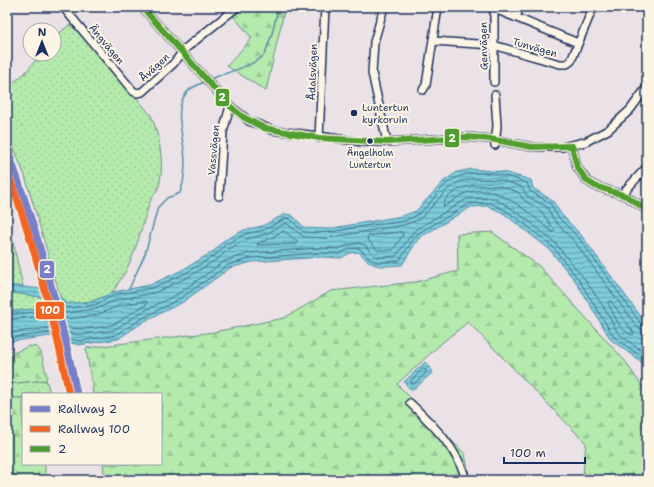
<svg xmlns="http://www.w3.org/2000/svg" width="654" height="487" font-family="'Shantell Sans',sans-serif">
<defs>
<pattern id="grass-dots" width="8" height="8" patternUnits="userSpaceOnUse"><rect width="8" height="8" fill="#b5eaad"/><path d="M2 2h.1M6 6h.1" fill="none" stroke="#9bc997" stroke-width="1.8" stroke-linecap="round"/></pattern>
<pattern id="forest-firs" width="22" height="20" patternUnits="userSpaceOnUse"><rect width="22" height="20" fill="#b5eaad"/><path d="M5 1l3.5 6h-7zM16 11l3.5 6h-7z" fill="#9bc997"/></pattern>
<pattern id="water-rules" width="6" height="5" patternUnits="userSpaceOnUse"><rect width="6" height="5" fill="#7dccd9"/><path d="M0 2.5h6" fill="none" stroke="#66a6b3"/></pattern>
</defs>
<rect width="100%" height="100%" fill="#eae2e6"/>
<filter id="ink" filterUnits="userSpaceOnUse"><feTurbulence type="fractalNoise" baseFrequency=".025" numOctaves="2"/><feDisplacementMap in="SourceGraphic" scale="8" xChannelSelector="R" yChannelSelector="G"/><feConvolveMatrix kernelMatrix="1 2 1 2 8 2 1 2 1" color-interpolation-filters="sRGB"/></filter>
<g filter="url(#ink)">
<g fill="url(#grass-dots)" stroke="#688c86">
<path d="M69,25L79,31L151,115C159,135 164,160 160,181C159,190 153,195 150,202C140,230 136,257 119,282C117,285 115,289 112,292C100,302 81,302 66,304L60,296L25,176L7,131V88L25,73L41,54H54V38Z"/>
<path d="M7,215L23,287L7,285Z"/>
<path d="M7,292L41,297L47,301L41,308L7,312Z"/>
<path d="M46,380L50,392L23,394V398H7V384Z"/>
</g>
<g fill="url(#forest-firs)" stroke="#688c86">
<path d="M245,7H285L266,91L227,66L252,38L233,16Z"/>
<path d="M492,232L539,266L625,361L647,394V480H577L583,474L586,443L468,322L444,341L397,384L465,454L470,480H105L103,464H161V394H93L86,348L214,332L284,318L331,291L416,282L458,271L457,234Z"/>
<path d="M29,346L37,347L41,352L47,377L46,380L7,384V356Z"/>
<path d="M7,398H23V464H45V480H10L7,473Z"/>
</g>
<g fill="url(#water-rules)" stroke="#568da8">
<path d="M472,169L503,172L531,180L533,188L553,201L561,214L581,235L647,325V366L611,340L576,282L549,249L503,213L488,206L471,207L419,238L402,265C381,266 374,270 359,252L350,253L341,258L321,257L252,262L230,268L183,302L145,321L118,339L79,345L58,340L50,336L7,342V312L41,308L47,301L41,297L7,292V285L41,289L60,296L66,304L94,301L113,292L150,285L184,269L214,251L223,241L244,230L262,226L285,214L292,215L305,228L327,229L402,216L416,211L444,181L457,172Z"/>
<path d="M425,362L433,372L412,391L404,382Z"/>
</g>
<path fill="#eae2e6" d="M47,289L56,292L69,345L61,343Z"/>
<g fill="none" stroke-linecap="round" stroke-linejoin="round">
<g stroke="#426e8f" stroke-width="1">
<path d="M473,185L500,186L518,192L524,200L542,212L555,231L552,232C529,213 498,182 466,193C459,196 452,202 445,206H443C445,194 462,187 473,185Z"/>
<path d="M284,231L297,241V244L257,245L258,243L269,239Z"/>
<path d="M402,232L403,235L393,250H377L367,239L368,236Z"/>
<path d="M145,301L147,302L146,305C135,309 122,322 111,325C92,330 68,332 51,320L55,315L66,319L97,315L118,306Z"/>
<path d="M609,301H611L634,333L633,335C620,333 614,314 608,303Z"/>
<path d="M7,315L43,311L50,304L52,297C59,299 60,307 67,308L95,305L114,295L152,288L186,273L217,254L225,245L245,234L264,230L286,218L290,219L304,232C325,235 344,229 365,226C381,223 404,225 418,214C429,207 436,194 445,185C467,165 503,174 527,183L530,191L550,203L558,217L578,237L642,325L647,327"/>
<path d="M7,320L44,316L55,306L65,313L96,309L116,300L154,293L188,277L219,258L229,249L247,239L266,234L286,223L304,237L327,238L350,234L404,225L420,219L449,188L461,181L473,179L501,180L522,187L527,196L547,207L554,220L574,241L638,328L647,332"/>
<path d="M7,333L51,328L61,332L80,335L114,330L140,313L178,294L225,261L250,253L320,248L338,249L348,245L359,243L365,245L373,255L380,257L396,256L415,230L467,199L492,198L508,206L529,221L555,243L583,277L603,306L618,333L647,355"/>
<path d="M7,338L51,333L59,337L80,341L116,335L143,318L181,298L228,265L251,258L321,253L339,254L349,249L359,248L371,260L379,262L399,261L417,234L469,204L490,203L505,210L526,225L552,246L579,280L614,337L647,361"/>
<path d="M423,369L426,370V373L414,384H411V381Z"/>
</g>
<g stroke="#568da8" stroke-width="1.5">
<path d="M210,79C224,73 251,67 262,57C269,51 276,18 278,7"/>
<path d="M129,289L145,254L158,207L167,198L180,193C185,179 186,165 184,150C182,131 173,107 188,91C192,87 200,84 204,82"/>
</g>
<g stroke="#1b2f5e" stroke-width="10">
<g id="minor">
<path d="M63,7L133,91L137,93L142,92L173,64L186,48L237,7"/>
<path d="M142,7L230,106L249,121L272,130L363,142H387L468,137L490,139L532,147H562L585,142L608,130L630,110L647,87"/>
<path d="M384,7L374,42L372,73L387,142"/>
<path d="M490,7L578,43"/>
<path d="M494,9V82"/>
<path d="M516,17L520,7"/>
<path d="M433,41L493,45L560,64H567L571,61L592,10L596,8"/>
<path d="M423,90L426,85L438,7"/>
<path d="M495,95L497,126L495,145"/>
<path d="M319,138L325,7"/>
<path d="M572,146L577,167L587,181L595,186L626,196L647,210"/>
<path d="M622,194L647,167"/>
<path d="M219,196L223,132L230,106"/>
<path d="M410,403C433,425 458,449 466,480"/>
</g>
</g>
<use href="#minor" stroke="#fcf5e5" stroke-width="7"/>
<g stroke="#fcf5e5" stroke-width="9">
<g id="bus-1">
<path d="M142,7L230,106L243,117L264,128L319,138L387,142L468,137L490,139L532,147L572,146"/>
<path d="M572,146L577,167L587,181L595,186L626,196L647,210"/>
</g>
</g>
<use href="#bus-1" stroke="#509e2f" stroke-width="6"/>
<g stroke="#fcf5e5" stroke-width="10">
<path id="rail-1" d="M7,148C36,229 61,310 77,394"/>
</g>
<g stroke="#fcf5e5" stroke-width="10">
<path id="rail-2" d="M7,171C34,244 54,318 69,394"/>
</g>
<use href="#rail-1" stroke="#767fc8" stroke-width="7"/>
<use href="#rail-2" stroke="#f26522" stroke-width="7"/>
</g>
</g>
<g fill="#1b2f5e" stroke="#fcf5e5" stroke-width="1.5">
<circle cx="354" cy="113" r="4"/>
<circle cx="370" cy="141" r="3.5"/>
</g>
<g text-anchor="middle" stroke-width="4" stroke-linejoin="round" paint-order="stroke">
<g font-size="9" fill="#1b2f5e" stroke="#fcf5e5">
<text x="370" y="156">Ängelholm<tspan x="370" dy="12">Luntertun</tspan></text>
</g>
<g font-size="10" fill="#1b2f5e" stroke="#fcf5e5">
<text transform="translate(107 44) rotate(50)" y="4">Ängvägen</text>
<text transform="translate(483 46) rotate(-91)" y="4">Genvägen</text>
<text transform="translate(535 47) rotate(16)" y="4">Tunvägen</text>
<text transform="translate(154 67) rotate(-43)" y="4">Åvägen</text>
<text transform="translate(312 72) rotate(-88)" y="4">Ådalsvägen</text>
<text transform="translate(213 150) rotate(-85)" y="4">Vassvägen</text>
</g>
<g font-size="10" fill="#1b2f5e" stroke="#fcf5e5" text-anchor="start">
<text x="362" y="111">Luntertun<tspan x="362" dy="12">kyrkoruin</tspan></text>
</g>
</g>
<g stroke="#fcf5e5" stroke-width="1.5">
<rect x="215" y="88" width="15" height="19" rx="4" fill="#509e2f"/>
<rect x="444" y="128" width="16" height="20" rx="4" fill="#509e2f"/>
<rect x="39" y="260" width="16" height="19" rx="4" fill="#767fc8"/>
<rect x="35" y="301" width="30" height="19" rx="4" fill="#f26522"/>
</g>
<g font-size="11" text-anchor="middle" font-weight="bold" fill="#fff">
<text x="222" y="101">2</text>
<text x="452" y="142">2</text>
<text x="47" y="273">2</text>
<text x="50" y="314">100</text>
</g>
<rect width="654" height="487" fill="none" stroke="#fcf5e5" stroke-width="24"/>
<rect x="12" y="12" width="630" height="463" fill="none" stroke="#1b2f5e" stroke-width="1.5" filter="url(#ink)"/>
<rect x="22" y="393" width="140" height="72" fill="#fcf5e5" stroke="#a2a6af"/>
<rect x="30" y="406" width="20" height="6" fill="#767fc8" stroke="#a2a6af"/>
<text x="58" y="413" font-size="12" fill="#1b2f5e">Railway 2</text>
<rect x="30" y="426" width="20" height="6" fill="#f26522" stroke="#a2a6af"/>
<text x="58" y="433" font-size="12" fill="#1b2f5e">Railway 100</text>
<rect x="30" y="446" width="20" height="6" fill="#509e2f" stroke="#a2a6af"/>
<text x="58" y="453" font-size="12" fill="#1b2f5e">2</text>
<g transform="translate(42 42)"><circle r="19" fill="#fcf5e5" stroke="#a2a6af"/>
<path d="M0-3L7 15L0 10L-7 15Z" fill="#1b2f5e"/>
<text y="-6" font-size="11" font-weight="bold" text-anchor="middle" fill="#1b2f5e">N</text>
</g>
<path d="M504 457v6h81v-6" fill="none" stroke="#1b2f5e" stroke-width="2"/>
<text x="510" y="457" font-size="12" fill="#1b2f5e" stroke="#fcf5e5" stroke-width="3" paint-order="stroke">100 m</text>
</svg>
